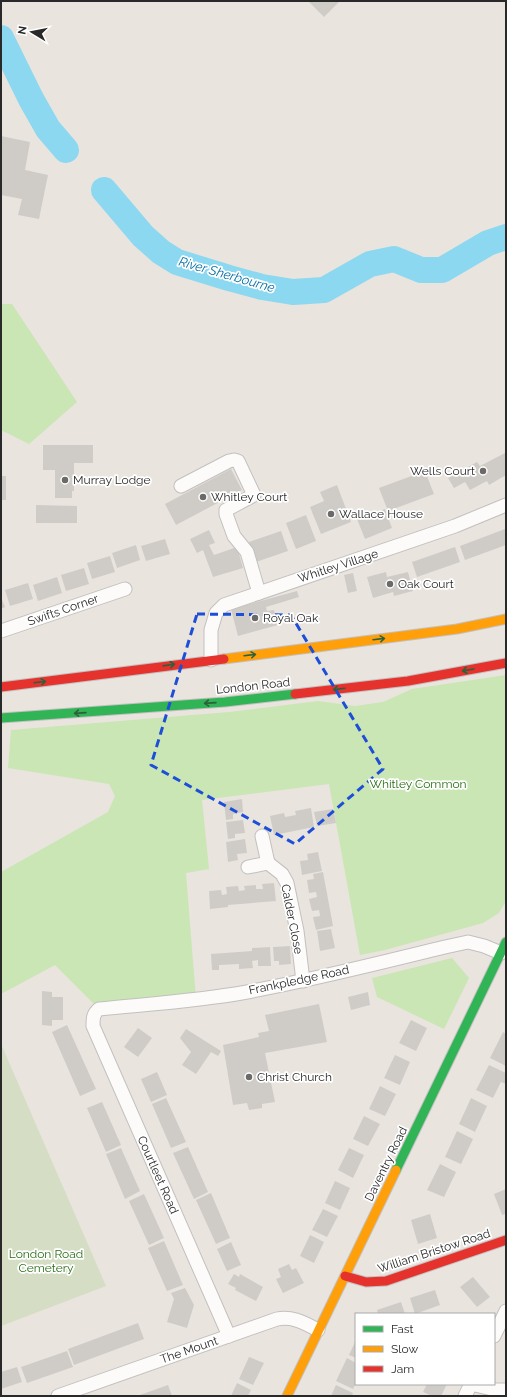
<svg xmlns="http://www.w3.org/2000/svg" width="507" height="1397" font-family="Raleway,sans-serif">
<rect width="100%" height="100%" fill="#e9e4de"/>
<g fill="#cae6b4">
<path d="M1,304H12L77,402L29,444L1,430Z"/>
<path d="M506,675V901L499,913L483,923L385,950L360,955L329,784L202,800L209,869L186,873L196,999L99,1009L55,965L1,994V872L108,812L115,796L109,784L8,768L11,730L229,712L318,701L355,706L383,702L412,689Z"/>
<path d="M452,958L469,978L444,1029L377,997L372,978Z"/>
</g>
<path fill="#d5ddc4" d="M1,1044L106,1286L1,1326Z"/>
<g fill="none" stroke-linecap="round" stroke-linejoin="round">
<g stroke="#8bd8f0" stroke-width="26">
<path d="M1,38L31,99L48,129L66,150"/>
<path d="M104,190L143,236L161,252L177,262L229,278L262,287L293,292L324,290L370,264L394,259L421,270H442L488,243L506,237"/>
</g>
</g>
<g fill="#cfccc8">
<path d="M308,1H340L324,17Z"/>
<path d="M1,136L30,142L25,170L48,175L39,219L18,215L22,199L1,195Z"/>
<path d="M43,445H93V463H74V491H72V498H55V470H43Z"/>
<path d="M505,453L506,455V475L489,485L487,481L470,490L465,482L454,488L448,478L477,462L480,466Z"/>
<path d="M231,469L242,490L176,525L165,504Z"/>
<path d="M425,471L434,494L388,511L379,488Z"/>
<rect x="1" y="476" width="5" height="24"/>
<path d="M337,485L351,522L321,534L310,507L324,501L320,492Z"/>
<path d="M36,505L77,506V523H36Z"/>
<path d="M385,509L392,528L365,539L357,519Z"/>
<path d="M306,515L316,541L296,549L286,523Z"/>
<path d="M505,529L506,545L465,560L460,546Z"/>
<path d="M209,530L215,543L209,545L214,555L237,547L243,568L213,577L203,550L197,553L190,539Z"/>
<path d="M281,531L288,551L256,562L249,542Z"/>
<path d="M165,539L170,554L146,561L141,546Z"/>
<path d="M136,545L140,560L117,568L112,553Z"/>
<path d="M455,547L460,562L417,577L412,562Z"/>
<path d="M110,556L115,572L92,579L87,563Z"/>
<path d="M84,568L89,584L66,591L61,575Z"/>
<path d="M386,572L387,577L408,572L413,591L394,596L393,592L373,598L367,577Z"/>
<path d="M353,573L357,591L348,593L344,575Z"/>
<path d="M57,577L62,593L38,601L33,585Z"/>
<path d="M28,583L33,599L10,606L5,590Z"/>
<path d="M297,591L299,597L266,607L267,611L274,610L278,625L238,636L231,609Z"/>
<path d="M1,597L5,607L1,609Z"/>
<path d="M242,799L243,812L233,814V819L226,820L224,802Z"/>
<path d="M311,808L314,827L274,835L270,816L284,813L285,817L296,815L295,811Z"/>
<path d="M333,809L336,823L317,826L314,812Z"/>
<path d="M243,820L245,833L235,834V838L228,839L226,822Z"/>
<path d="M245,839L247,853L237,854L238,860L228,862L226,842Z"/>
<path d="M318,852L322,871L302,875L300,861L308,860L307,854Z"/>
<path d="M323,872L333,926L316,930L313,917L320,916L319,910L312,911L309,899L317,897L316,892L309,893L307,880L314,879L313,874Z"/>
<path d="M274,883L276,901L228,905V907L210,909L209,891L221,890L222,895L227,894L226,887L238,886L239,891L245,890L244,886L256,885V889H263L262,884Z"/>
<path d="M331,929L335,948L320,951L317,931Z"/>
<path d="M290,946L291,964L279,965V961H274L273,947Z"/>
<path d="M270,947L271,966H258V960L252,961L253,968L239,969V964L219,965V970H212L211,954L252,951V948Z"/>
<path d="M42,991L52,992V997H63V1020H52V1026L42,1025Z"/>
<path d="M368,992L370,1005L351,1010L348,997Z"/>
<path d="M319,1004L327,1042L265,1053L275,1102L262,1104V1108L249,1110L247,1103L233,1105L223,1045L259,1037L258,1033L269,1031L265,1015Z"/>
<path d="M411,1020L427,1028L416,1051L399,1043Z"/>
<path d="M67,1025L96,1089L80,1096L52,1032Z"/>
<path d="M138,1028L152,1038L138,1057L124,1047Z"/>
<path d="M186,1029L221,1051L218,1056L211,1052L196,1074L182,1065L191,1052L180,1038Z"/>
<path d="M503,1032L506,1034V1066L490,1058Z"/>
<path d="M395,1055L410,1062L400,1085L384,1078Z"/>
<path d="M489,1065L506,1073V1084L501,1082L493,1098L476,1090Z"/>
<path d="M157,1072L167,1095L151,1102L141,1079Z"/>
<path d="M380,1086L396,1094L385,1116L369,1109Z"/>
<path d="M166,1098L186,1142L171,1148L152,1104Z"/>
<path d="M471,1098L487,1106L475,1132L459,1124Z"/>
<path d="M102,1102L121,1145L106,1152L87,1108Z"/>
<path d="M364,1116L380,1124L368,1146L353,1139Z"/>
<path d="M457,1131L473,1139L461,1164L445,1157Z"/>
<path d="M188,1147L208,1192L194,1199L173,1153Z"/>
<path d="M121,1148L140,1191L125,1199L106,1154Z"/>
<path d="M349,1148L364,1155L353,1178L338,1170Z"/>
<path d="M440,1164L456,1172L444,1197L427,1190Z"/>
<path d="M335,1181L350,1188L340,1210L325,1203Z"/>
<path d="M506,1189V1214L502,1215L494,1194Z"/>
<path d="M211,1193L230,1238L216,1244L196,1200Z"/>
<path d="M144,1194L164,1238L149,1245L129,1201Z"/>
<path d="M323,1209L338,1216L327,1237L312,1230Z"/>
<path d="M430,1214L437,1238L418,1244L411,1220Z"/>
<path d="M310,1235L324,1242L314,1263L300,1256Z"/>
<path d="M164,1241L183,1285L167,1291L148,1248Z"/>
<path d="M231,1242L241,1265L227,1271L217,1249Z"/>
<path d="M289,1264L292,1270L296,1268L304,1283L283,1293L276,1279L281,1277L278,1269Z"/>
<path d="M234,1274L239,1277L240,1274L263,1287L256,1301L235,1290L236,1288L228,1284Z"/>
<path d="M473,1277L490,1297L477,1307L460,1287Z"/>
<path d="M185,1288L194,1305L187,1328L167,1322L174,1299L171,1293Z"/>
<path d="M435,1290L440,1305L415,1314L410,1298Z"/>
<path d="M401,1302L405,1314H378L377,1310Z"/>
<path d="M138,1323L144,1339L74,1365L68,1349Z"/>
<path d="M356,1340V1358L349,1355Z"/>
<path d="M67,1351L73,1367L27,1383L21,1367Z"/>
<path d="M249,1357L264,1363L253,1385L239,1379Z"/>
<path d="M347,1358L356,1363V1383L353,1389L336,1381Z"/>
<path d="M17,1367L22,1382L1,1389V1372Z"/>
<path d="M237,1383L251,1390L248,1396H231Z"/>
<path d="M427,1384H447L441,1396H432L423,1392Z"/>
<path d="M168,1385L172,1396H137Z"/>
<path d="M336,1385L353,1393L352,1396H331Z"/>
</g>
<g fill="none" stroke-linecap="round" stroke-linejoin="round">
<g stroke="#c2c0c0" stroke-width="15">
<g id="street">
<path d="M181,486L229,461L234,460L238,461L254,495L226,510V514L234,536L247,552L259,593"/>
<path d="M1,631L125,589"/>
<path d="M211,660V630L216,613L224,605L455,526L506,505"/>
<path d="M262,836L268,863"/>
<path d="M248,867L268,863L282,874L287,883L297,931L303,981"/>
<path d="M229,1336L93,1026C93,1018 93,1014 99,1009C148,1004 198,1001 247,992C313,980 379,963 445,947L468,942L484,946L501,953"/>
<path d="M494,1336L506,1311"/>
<path d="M471,1384L496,1390H506"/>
<path d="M58,1396L277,1319C293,1316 304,1323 318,1330"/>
<path d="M465,1396L471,1384"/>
</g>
</g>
<g stroke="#c2c0c0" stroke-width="11">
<g id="fast">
<path d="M1,718L225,702L295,694"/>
<path d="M396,1170L506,942"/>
</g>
</g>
<g stroke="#c2c0c0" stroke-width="11">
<g id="slow">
<path d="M224,659L457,629L506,619"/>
<path d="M287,1396L396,1170"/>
</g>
</g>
<g stroke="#c2c0c0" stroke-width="11">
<g id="jam">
<path d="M1,687L224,659"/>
<path d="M295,694L408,681L506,663"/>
<path d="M345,1276L366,1282L386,1281L506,1240"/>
</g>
</g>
<use href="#street" stroke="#fcfbfa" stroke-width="13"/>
<use href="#fast" stroke="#30b455" stroke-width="9"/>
<use href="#slow" stroke="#ff9f0a" stroke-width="9"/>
<use href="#jam" stroke="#e5322d" stroke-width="9"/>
</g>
<defs><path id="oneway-shaft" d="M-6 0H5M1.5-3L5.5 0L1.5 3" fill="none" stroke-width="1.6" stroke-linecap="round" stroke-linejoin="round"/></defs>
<g stroke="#2c613b">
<use href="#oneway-shaft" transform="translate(379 639) rotate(-7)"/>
<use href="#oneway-shaft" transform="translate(250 655) rotate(-7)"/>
<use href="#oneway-shaft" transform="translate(169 665) rotate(-8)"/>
<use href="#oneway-shaft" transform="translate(468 670) rotate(170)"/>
<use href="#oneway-shaft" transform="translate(40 682) rotate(-7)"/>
<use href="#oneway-shaft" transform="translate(339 689) rotate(173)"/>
<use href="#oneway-shaft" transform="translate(210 703) rotate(176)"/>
<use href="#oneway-shaft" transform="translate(80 713) rotate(176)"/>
</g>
<path fill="none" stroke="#1d4ed8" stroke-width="3" stroke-dasharray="8 5" stroke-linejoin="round" d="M197,614L291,615L383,769L295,844L151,765Z"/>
<g fill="#6c6a68" stroke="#fff" stroke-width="1.5">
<circle cx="483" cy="471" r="4"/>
<circle cx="65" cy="480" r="4"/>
<circle cx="203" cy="497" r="4"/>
<circle cx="331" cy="514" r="4"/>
<circle cx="390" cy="584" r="4"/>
<circle cx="255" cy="618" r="4"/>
<circle cx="249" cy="1077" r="4"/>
</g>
<g text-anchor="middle" stroke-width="3.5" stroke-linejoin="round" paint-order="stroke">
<g font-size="12" fill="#292929" stroke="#fff" text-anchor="start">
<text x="475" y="475" text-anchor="end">Wells Court</text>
<text x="73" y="484">Murray Lodge</text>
<text x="211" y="501">Whitley Court</text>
<text x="339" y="518">Wallace House</text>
<text x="398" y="588">Oak Court</text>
<text x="263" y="622">Royal Oak</text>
<text x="257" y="1081">Christ Church</text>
</g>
<g font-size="12" fill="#292929" stroke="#fff">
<text transform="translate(338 566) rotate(-18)" y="4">Whitley Village</text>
<text transform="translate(63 610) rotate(-19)" y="4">Swifts Corner</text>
<text transform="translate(253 686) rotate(-6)" y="4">London Road</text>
<text transform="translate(292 919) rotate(79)" y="4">Calder Close</text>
<text transform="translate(299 980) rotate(-12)" y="4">Frankpledge Road</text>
<text transform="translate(386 1164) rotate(-64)" y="4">Daventry Road</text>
<text transform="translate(158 1175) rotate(66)" y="4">Courtleet Road</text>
<text transform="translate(434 1251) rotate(-18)" y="4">William Bristow Road</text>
<text transform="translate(189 1350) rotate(-19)" y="4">The Mount</text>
</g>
<g font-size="12" fill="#276c14" stroke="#fff">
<text x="418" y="788">Whitley Common</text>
<text x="46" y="1258">London Road<tspan x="46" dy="14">Cemetery</tspan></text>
</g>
<g font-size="13" font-style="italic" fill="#036fa4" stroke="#fff">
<text transform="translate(227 274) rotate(16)" y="5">River Sherbourne</text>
</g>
</g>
<rect width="507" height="1397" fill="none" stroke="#292929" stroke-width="4"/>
<rect x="355" y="1313" width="140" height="72" fill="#ffffff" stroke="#a9a9a9"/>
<rect x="363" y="1326" width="20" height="6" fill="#30b455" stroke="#a9a9a9"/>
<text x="391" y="1333" font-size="12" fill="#292929">Fast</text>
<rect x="363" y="1346" width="20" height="6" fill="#ff9f0a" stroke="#a9a9a9"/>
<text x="391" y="1353" font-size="12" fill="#292929">Slow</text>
<rect x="363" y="1366" width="20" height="6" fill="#e5322d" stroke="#a9a9a9"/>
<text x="391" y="1373" font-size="12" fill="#292929">Jam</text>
<g transform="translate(32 32) rotate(280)" stroke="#ffffff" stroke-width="3" paint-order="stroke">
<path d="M0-3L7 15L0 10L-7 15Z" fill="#292929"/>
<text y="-6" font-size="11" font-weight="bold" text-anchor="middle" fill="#292929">N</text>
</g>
</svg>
